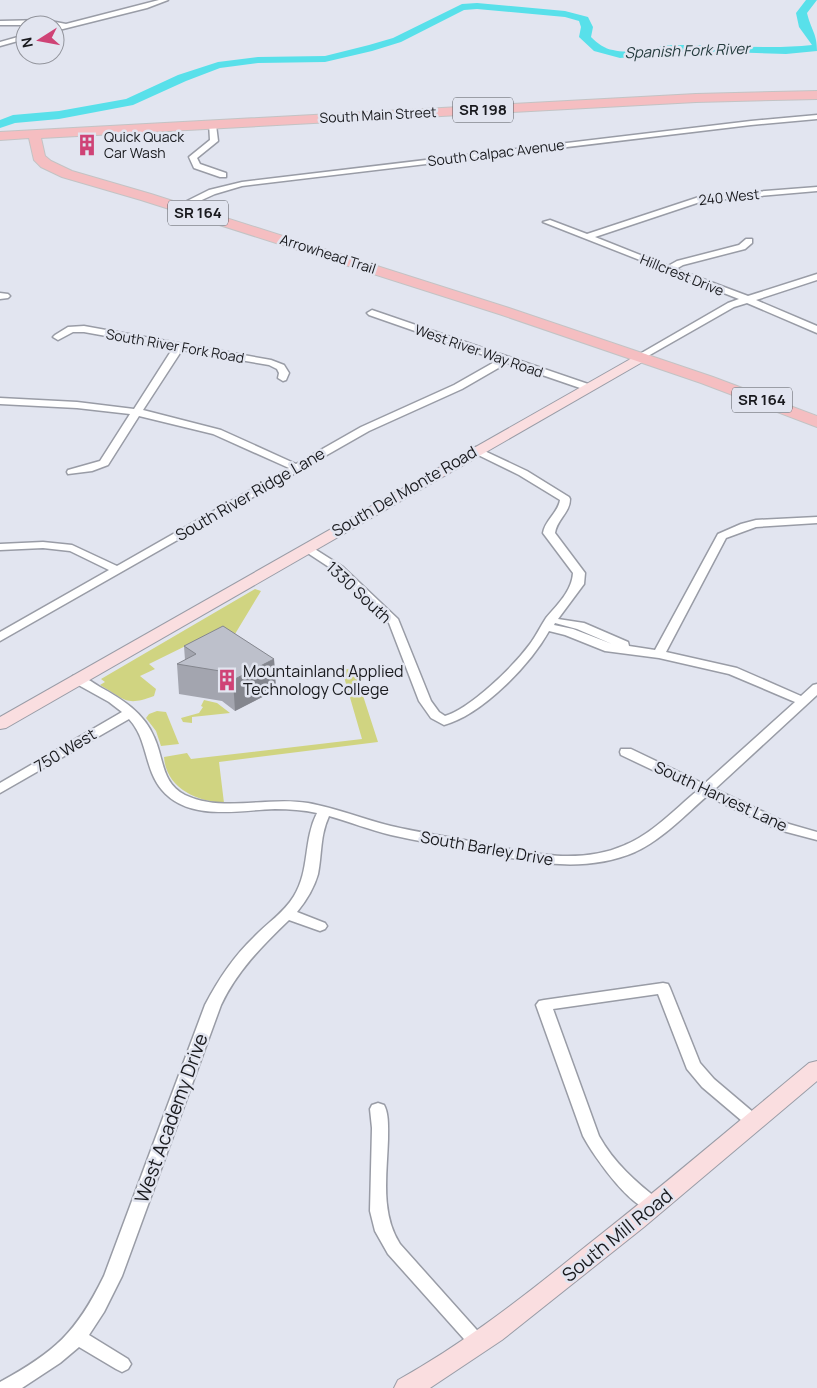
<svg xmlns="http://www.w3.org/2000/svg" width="817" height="1388" font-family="Manrope,sans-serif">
<rect width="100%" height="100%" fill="#e2e5f0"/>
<g fill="#d0d481">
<path d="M255,589L261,591L235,634L228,637L216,631L149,664L155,669L140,676L156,689L154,696C125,707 125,699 100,685L105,682L101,679Z"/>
<path d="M354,668L378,742L219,762L224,803C196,801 166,788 164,757L187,753L191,759L362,739L342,670Z"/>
<path d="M204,700L217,703L230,713L192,717V723L183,722L181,718L199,713L203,707L201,706Z"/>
<path d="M157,711L166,712L179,744L161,746L156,731L146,718L149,714Z"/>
</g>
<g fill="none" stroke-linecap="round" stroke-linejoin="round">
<path fill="#58e0ea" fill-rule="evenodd" d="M806,0H817L807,13C811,30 817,33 817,51L786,54L694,51L620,58L594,51L579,37L581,27L579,21L565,17L477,9L464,10L401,42L372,51L325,62L258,63L220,68L186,81L133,105L59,119L15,123L0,128V120L13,115L59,111L126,99L178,75L218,62L258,57L325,56L369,45L393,38L462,4L477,3L565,11L588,17L593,27L591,37C597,43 605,49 613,50C633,55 655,46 674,45C720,44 766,50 812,45L799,27L796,13Z"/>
<g stroke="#999ca6" stroke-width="3">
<g id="street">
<path d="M159,0H168L147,8L55,31L57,27L55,25H0V21L45,20L66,24Z"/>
<path d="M25,35V39L0,46V42Z"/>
<path d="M817,115V119L751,125L242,186L215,194L182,209L175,207L209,190L242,182L751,121Z"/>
<path d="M209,123L216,125L218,141L197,158L200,164L226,173V177H220L194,168L189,157L210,140Z"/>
<path d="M817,187V191L703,201L595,237L668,266L677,261L739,245L746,239H752V243L745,249L683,265L676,269L748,296L817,274V280L756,300L817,326V333L747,303L734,307L641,360L638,359V355L728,303L739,299L543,222L550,220L587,234L702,196Z"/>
<path d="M0,293L8,294L10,296L8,298L0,299Z"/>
<path d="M372,310L591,385L592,387L587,390L583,389L507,363L462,389L369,431L0,641V632L109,570L70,551L43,548L0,550V544L43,542L72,545L117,566L289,468L213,434L139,416L108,465L92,471L68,474L67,472L68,470L100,461L130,414L77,408L0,404V398L77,402L134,409L173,348L84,332H73L58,340L53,337L55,335L68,327L84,326L271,360L284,365L289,373L286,380L283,381L278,378L279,373L277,369L269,365L182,350L143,410L221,430L296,464L361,427L454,385L498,360L369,315L367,313Z"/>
<path d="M476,447L527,471L569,497L570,499C570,513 557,519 555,533L585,573L584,584L558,619L584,623L628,642L629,646L655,650L718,534L741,524L756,520L817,517V523L756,527L726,538L666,652L737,668L801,696L813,685L817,684V695L715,789L789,824L817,832V840L779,830L707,796C685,815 663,839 635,852C581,875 525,861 470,850C444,845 417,841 391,835C370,830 350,822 329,816C320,835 322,854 318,874C314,888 306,901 297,912L325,923L327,926L325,929L320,931L289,920C262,946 237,971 221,1005L122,1276L104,1312L89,1335L128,1359L131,1364L128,1369L122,1372L116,1369L79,1347L60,1363L22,1388H0V1382C55,1352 76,1333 104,1276L205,1005C218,980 233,957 254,937C267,923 284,913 294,896C310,870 303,841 317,813C303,810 290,809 275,809C240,810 189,822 162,790C144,769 148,739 129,719L0,793V783L122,712L109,702L73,682L71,679L73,676C82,674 92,682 100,687C122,699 144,713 154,737C164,758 161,783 185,795C223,813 267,796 308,803C336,808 363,819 391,826C417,832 443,836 469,841C520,851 575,867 625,845C652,834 674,810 697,791L621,755L620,752L621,749H631L704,784L795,702L729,674L659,658L605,651L565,635L549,631C530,665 482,715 444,725L431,718L419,701L389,623L335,571L300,548L306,545L310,546L343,567L398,619L431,701L439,712L445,716C471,708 513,667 530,644C536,636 540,627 546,618C557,605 572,591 573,573L543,533C545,520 558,513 560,500L519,475L472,452L471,450ZM555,623L577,629L612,644L573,629L554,625Z"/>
<path d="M663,983L668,984L670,988L700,1063L714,1079L760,1118L762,1122L760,1126L754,1128L748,1126L702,1087L687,1069L658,994L553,1009L599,1136C614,1163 636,1182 660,1201L662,1206L660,1211C636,1218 593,1155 583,1136L536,1005L539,1001L544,1000Z"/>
<path d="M378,1103L384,1105C389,1114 388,1128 388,1139C387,1174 380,1213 400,1244L484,1338L487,1343L484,1348L478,1351L472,1348L388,1254L375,1231L370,1211L372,1128L370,1109L372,1105Z"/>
</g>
</g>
<g stroke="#999ca6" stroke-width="2">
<g id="secondary">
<path d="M641,353L646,354L648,357L646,360L6,728L0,729V717Z"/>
<path d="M817,1061V1081L644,1227L502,1340L430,1388H394L398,1380C463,1344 522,1298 580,1251C658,1190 733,1126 809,1063Z"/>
</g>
</g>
<g stroke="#c3c3c4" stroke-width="2">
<path id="primary" d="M817,91V99L696,102L41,138L45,156L51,161L72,171L151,194L509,308L713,377L817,416V427L701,383L499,314L141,200L62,177L41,167L34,160L29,138L0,140V132L696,94Z"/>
</g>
<use href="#street" fill="#fff" fill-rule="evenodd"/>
<use href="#secondary" fill="#fadee0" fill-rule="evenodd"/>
<use href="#primary" fill="#f5bec1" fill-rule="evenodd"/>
</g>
<path fill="#a3a5af" d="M184,646L274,659L276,690L235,711L222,701L179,694L177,664L185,660Z"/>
<path fill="#84868e" d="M274,659L276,690L235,711L233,680Z"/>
<path fill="#bdc0cb" stroke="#84868e" d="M223,626L274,659L233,680L220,671L177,664L196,654L184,646Z"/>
<defs>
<g id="building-bare" transform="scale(1.725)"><path d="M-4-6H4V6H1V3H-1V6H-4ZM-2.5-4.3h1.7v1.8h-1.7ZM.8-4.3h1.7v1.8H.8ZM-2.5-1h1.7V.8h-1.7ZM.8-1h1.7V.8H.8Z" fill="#cf4376" stroke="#e2e5f0" stroke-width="2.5" paint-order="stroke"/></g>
</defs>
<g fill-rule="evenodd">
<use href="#building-bare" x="87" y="145"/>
<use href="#building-bare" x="227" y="680"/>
</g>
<g text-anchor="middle" stroke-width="5" stroke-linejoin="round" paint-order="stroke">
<g font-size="14" fill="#191a1e" stroke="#e2e5f0">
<text transform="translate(378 115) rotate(-3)" y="5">South Main Street</text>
<text transform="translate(496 153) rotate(-7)" y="5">South Calpac Avenue</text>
<text transform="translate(729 197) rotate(-6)" y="5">240 West</text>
<text transform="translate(328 254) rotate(18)" y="5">Arrowhead Trail</text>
<text transform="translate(682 275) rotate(22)" y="5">Hillcrest Drive</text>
<text transform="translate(175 346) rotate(10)" y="5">South River Fork Road</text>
<text transform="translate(479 351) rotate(19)" y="5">West River Way Road</text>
</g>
<g font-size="14" fill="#191a1e" stroke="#e2e5f0" text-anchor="start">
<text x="104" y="142">Quick Quack<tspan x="104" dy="16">Car Wash</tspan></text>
</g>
<g font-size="15" font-style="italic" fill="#243b3d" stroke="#e2e5f0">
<text transform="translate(687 51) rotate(-2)" y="5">Spanish Fork River</text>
</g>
<g fill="#e2e5f0" stroke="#55575d" stroke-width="1">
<rect x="453" y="97.5" width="60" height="25" rx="4"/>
<rect x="168" y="200.5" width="60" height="25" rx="4"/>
<rect x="732" y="387.5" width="60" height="25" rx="4"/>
</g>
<g font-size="15" font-weight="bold" fill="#191a1e">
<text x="483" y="115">SR 198</text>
<text x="198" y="218">SR 164</text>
<text x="762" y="405">SR 164</text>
</g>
<g font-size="16" fill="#191a1e" stroke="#e2e5f0">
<text transform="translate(404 491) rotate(-30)" y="6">South Del Monte Road</text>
<text transform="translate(250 494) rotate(-30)" y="6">South River Ridge Lane</text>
<text transform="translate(359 592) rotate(43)" y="6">1330 South</text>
<text transform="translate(65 750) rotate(-31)" y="6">750 West</text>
<text transform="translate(721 796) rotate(25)" y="6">South Harvest Lane</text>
<text transform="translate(487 848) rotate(10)" y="6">South Barley Drive</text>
</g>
<g font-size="16" fill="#191a1e" stroke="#e2e5f0" text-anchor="start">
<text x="243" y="677">Mountainland Applied<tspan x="243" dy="18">Technology College</tspan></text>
</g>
<g font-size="19" fill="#191a1e" stroke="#e2e5f0">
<text transform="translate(171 1118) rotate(-70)" y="7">West Academy Drive</text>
<text transform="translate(617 1235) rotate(-39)" y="7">South Mill Road</text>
</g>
</g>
<g transform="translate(40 40) rotate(259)"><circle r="24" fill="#e2e5f0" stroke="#92949c"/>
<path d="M0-4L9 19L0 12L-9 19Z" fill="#cf4376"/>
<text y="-8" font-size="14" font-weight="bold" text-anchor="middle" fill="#191a1e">N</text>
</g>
</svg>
